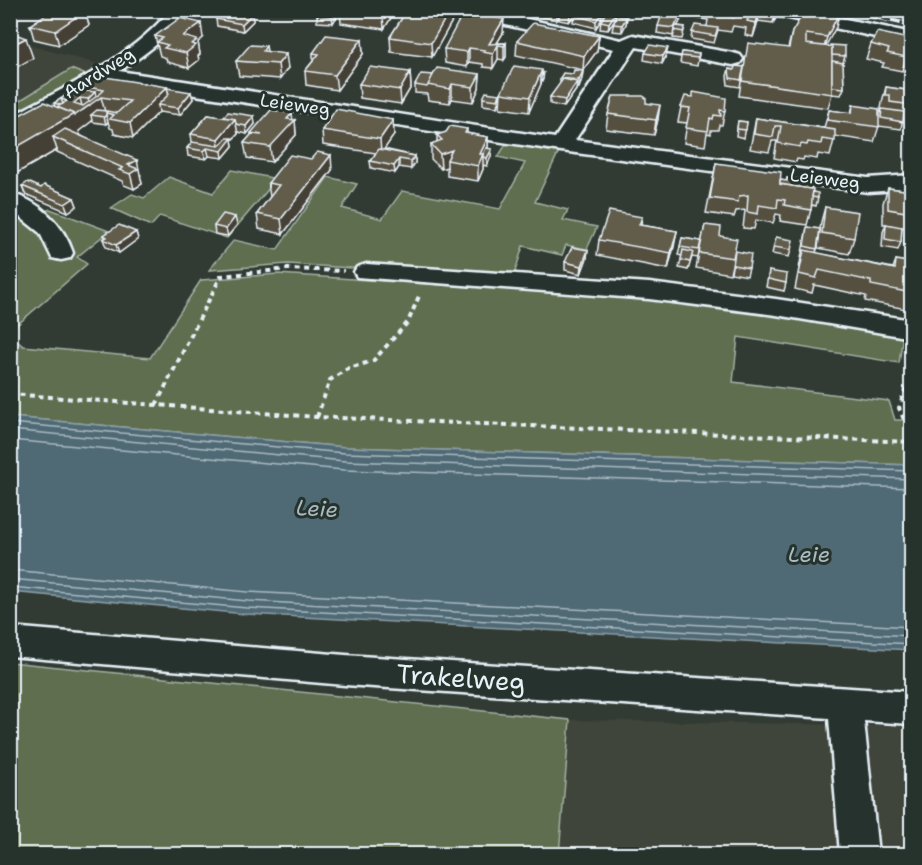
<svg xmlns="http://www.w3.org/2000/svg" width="922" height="865" font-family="'Shantell Sans',sans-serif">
<rect width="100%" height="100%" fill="#323b33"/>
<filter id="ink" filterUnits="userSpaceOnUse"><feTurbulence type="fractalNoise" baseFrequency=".0167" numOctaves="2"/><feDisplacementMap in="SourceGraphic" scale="12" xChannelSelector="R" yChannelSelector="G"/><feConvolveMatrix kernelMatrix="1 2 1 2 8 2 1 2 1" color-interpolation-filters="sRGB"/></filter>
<g filter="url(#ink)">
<g fill="#40453a">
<path d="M10,41H13L102,65L26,113L11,107Z"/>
<path d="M570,720L911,726V854H559Z"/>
</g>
<g fill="#5f6e50" stroke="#a4b0a4" stroke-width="1.5">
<path d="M71,69L86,75L25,112L11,106Z"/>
<path d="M508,141L560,149L535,202L568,210L563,220L597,227L587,249L566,245L562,255L523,246L513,278L288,264L209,270L234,240L277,250L328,177L357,184L342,208L382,219L402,191L500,209L525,163L498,157Z"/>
<path d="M232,170L277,179L227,238L160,216L151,226L111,208L132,194L144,198L169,177L213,193Z"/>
<path d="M50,209L109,231L77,257L87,264L11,330L10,211L26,219Z"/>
<path d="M278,274L681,301L835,323L903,335L899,363L738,337L733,382L889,401L895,420H911V465L345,447L11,417L10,335L23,346L150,358L201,280Z"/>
<path d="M10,662L570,720L559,854H11Z"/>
</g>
<path fill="#4f6974" stroke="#8c9fa9" stroke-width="1.5" d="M10,417L345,447L911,465V650L246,614L11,592Z"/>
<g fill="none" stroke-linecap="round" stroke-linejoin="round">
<g stroke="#abbbc3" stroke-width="1.5">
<path d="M10,423L345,453L912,471"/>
<path d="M10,430L345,461L912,479"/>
<path d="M10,440L344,470L912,488"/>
<path d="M10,570L248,592L912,627"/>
<path d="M10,579L248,601L912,636"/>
<path d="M10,587L247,608L912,644"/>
</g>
<g stroke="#e8f1f8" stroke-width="5">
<g id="minor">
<path d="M170,10H189C170,36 146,54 119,71L555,138L614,49L461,15L452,10H488L621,40L633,35L733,53L740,55L743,59L740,63L733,65L636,47L575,140L868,178L912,175V189L868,192L561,151L104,81L10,132V117C65,87 130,59 170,10Z"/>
<path d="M766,10H803L912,33V45L775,15Z"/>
<path d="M10,193C40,201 64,225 73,253L70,258L61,260L52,258L40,233L10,209Z"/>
<path d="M366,264L649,283L776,299L912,320V338L776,315L649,299L357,277L354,272L357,267Z"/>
<path d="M10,627L345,655L912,692V724L864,721L878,854H840L829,718L345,685L10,656Z"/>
</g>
</g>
<g stroke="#e8f1f8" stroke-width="4" stroke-dasharray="5 4.5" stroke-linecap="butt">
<path d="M912,370L899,408L912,438"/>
<path d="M10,394L317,417L912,442"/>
<path d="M156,405L221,276L287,269L344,271"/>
<path d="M317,417L330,380L349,368L373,361L408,322L419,296"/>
</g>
<use href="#minor" fill="#26332d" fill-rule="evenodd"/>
<g stroke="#e8f1f8" stroke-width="4.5">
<path id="rail" d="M842,10L912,25"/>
</g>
<use href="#rail" stroke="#26332d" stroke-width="3" stroke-dasharray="10" stroke-linecap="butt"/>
</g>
<g fill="#544f40" stroke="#e8f1f8" stroke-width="1.5">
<path d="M43,10H82L89,25L59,45L34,39L30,25L44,16Z"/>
<path d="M188,10H234V11L189,15Z"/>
<path d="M340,10H396L384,29L341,23Z"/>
<path d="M407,10H452V21L432,57L391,52L390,37Z"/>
<path d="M519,10H531L528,14L519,12Z"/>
<path d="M531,10H575V13H602L601,20L596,28L573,22L574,16L569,22L559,20V17L557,20L530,15Z"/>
<path d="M677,10H779L778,15L773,23L758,21L753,37L745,35L746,28L733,26L731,32L718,30L714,43L691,39L692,32L707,26L708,20L682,16V12Z"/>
<path d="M616,12L615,19L627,17L626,24L622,32L612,31L614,21L608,30L600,29L601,21Z"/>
<path d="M839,13L836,27L825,46L845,56L843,63L844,88L841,95L832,94L828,108L739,96L742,75L740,87L728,85L727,76L729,69L734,70L744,67L788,48L792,32Z"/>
<path d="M252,14L253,21L243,31L217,26L216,19Z"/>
<path d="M317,15L337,16L333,23L317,22Z"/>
<path d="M680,21L677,26L685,27L682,39L673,38L674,34L673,36L657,33L658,26Z"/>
<path d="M503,33L497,43H506V57L504,60L498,59L493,68L483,67V64L469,62L467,67L445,63L444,49Z"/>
<path d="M155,36L203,38L198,42L200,54L198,56L199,60L189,68L167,62L166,58L160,56Z"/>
<path d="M599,36L597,51L583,70L516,55L517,41Z"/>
<path d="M362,39L363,54L337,90L306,85L305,71L313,61V53Z"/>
<path d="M871,44L907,45L912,46L908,60L902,71L882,67L884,63L866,59Z"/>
<path d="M266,46L267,51L288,68L280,79L239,76L236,61Z"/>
<path d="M682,52L699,54L697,66L680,63Z"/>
<path d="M645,53L666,56L662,64L644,60Z"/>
<path d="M583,71L582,78L579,88H577L576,90L564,107L550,104V97L560,84V78Z"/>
<path d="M410,72L411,87L401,104L360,98L359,84Z"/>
<path d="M542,72L543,79L529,112L500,108L501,93Z"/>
<path d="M480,74L479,88L473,102L452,99L450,103L428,100L427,94L415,93V85L433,75Z"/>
<path d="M82,86L167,87V88L193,99L180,115L159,112L133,138L114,134L113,129L110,128L108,122L106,124L93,122L92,121L79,131L80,135L141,175L140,176L142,184L134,189L124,185L122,181L57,152V150L10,177L55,107L54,103L84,91Z"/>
<path d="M886,87L912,91V121L903,119L901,129L879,126L874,142L835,136L830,156L818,154L817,159L804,157L803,160L797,159L796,162L774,158L777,141H772L769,152L750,149L756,118L824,128L829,110L851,113L853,105L879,116L881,110V109L882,102Z"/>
<path d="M500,94V102L497,107L483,105V98Z"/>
<path d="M693,97L725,111L722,125H719L718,130H711V134L707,133L705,146L684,143L687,123L678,122L681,107Z"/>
<path d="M646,103L658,119L654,135L606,129L608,114Z"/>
<path d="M208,115L255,124L247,134L238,132V134L232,140L233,146L223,158L209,156L206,159L188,156L187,148L192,142L191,134Z"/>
<path d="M293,120H295L296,135L272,162L247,158L244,143L251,135V133Z"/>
<path d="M393,120L394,135L384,149L415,156V163L411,169L399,167L395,173L371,168L370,161L376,153L323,145L322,130Z"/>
<path d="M738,121L747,122L744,138L736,136Z"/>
<path d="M467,129V133L488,137V148L491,156L487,166L483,165V169L478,181L447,176V167L441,169L431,159V144L437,142V135Z"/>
<path d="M716,163L780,180L786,181L787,178L811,189L813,192L818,198L816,206L812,205L807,225L780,221L781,215L776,214L773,223L756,220L754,229L743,228L745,210L736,211L734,217L706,213Z"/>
<path d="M332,170L283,234L259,229L257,214L270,197L268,183Z"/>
<path d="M22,186L41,188L74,198L77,206L68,212L25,194Z"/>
<path d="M888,188L912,191V247L904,245L905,235L907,228L902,227L901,242L898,250L882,247L883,232L886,224H883V203Z"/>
<path d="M825,207L854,238L849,254L818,248L821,222Z"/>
<path d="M642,217L641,225L677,231L668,269L597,255L599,240Z"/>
<path d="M237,225L228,236L215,234L214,226Z"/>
<path d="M705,225L720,236L734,257L749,268L747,276L731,273L733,261L730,274L696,268Z"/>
<path d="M807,227L817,249L816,253L893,268L896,260L912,263V294L906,309L865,301L866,296L814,285L812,293L795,289Z"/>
<path d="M136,232L138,239L119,253L106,247L103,239L105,238L104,235Z"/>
<path d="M776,237L791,250L789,257L772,254Z"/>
<path d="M682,238L701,241L698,258L692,257L688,270L679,268L682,256L678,255Z"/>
<path d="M587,258L581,274L565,270V262Z"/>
<path d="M769,271L786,283L784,291L766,287Z"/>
</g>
<g fill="#454034" stroke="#e8f1f8" stroke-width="1.5">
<path d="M336,10H337V16L333,23L332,16Z"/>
<path d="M386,10H396L384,29L383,15Z"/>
<path d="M450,10H452V21L432,57L431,43Z"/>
<path d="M559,10H563L559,12V17L557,20V13Z"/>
<path d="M573,10H575V14L569,22L570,15Z"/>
<path d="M760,10L758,21L753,37L756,23Z"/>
<path d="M776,10H779L778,15L773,23Z"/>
<path d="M85,11L89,25L59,45L55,31Z"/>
<path d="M616,12L615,19L608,30L609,23Z"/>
<path d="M602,13L601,20L596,28V21Z"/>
<path d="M839,13L836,27L823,51L827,37Z"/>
<path d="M252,14L253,21L243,31L242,24Z"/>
<path d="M681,14L680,21L675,31L674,30L673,36L674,28Z"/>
<path d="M627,17L626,24L622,32V25Z"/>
<path d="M504,19L503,33L491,53L489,44Z"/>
<path d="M201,23L203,38L198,42L200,54L198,56L199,60L189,68L183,36Z"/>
<path d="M599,36L597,51L583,70L584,56Z"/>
<path d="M26,38L33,58L10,71V46Z"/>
<path d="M362,39L363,54L337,90L335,75Z"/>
<path d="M506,43V57L504,60V46Z"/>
<path d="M498,45V59L493,68V54Z"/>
<path d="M912,47L908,60L902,71L906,57Z"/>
<path d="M469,48V62L467,67V52Z"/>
<path d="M668,48L666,56L662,64L663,56Z"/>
<path d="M286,54L288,68L280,79L278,64Z"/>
<path d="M542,70L541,84L529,112L530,97Z"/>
<path d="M583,71L582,78L579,88V80Z"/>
<path d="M410,72L411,87L401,104L400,90Z"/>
<path d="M544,72L543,79L541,84V77Z"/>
<path d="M480,74L479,88L473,102V87Z"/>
<path d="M577,82L576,90L564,107L565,100Z"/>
<path d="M452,84V99L450,103V89Z"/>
<path d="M167,87L170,101L158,105L159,112L133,138L130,123Z"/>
<path d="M95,92L97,100L101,97L105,112L91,115L92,121L79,131L80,136L53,137L57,150L10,177V151L80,98L83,110L90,105L88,99Z"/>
<path d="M191,92L193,99L180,115L178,108Z"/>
<path d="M500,94V102L497,107L498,100Z"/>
<path d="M660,105L658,119L654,135L656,120Z"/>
<path d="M292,113L293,122L295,120L296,135L272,162L270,147L287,119Z"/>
<path d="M106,115L108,122L106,124L104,117Z"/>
<path d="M254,116L255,124L247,134L246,126Z"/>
<path d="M235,119L238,134L232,140L233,146L223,158L222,151L220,150L218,139Z"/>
<path d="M393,120L394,135L381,154L380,139Z"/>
<path d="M488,137V152L483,157V169L478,181V166L480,154Z"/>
<path d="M207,148L209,156L206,159L204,151Z"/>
<path d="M492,149L491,156L487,166V158Z"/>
<path d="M452,150L447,160V167L441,169L440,154Z"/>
<path d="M331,155L332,170L283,234L281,219Z"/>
<path d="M415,156V163L411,169V161Z"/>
<path d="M399,159V167L395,173L394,166Z"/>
<path d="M137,160L142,184L134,189L128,165Z"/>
<path d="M74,198L77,206L68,212L65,204Z"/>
<path d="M235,217L237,225L228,236L226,229Z"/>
<path d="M677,231L674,247L668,269L671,253Z"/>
<path d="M136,232L138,239L119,253L116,245Z"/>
<path d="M588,250L587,258L581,274L582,266Z"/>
</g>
<g fill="#625c4b" stroke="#e8f1f8" stroke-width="1.5">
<path d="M49,10H82L85,11L55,31L30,25L51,11Z"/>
<path d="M319,10H336L332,16L317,15Z"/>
<path d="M351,10H386L383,15Z"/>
<path d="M407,10H450L431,43L390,37Z"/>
<path d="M546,10H559L557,13Z"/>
<path d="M561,10H573L570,15L559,12Z"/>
<path d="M577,10H592L602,13L596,21L574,15Z"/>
<path d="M607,10L616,12L609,23L601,21Z"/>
<path d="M710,10H760L756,23L747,21L750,14L736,12L734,18L709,14Z"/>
<path d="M805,10H828L839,13L827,37L806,34V44L832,47V94L742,81L748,43L789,48L792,32Z"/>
<path d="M235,11L252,14L242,24L216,19L220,15L229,17Z"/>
<path d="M463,13L504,19L489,44L506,43L504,46L498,45L493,54L483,52L485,50L469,48L467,52L444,49Z"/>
<path d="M672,13L681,14L674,28L658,26L661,17L670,18Z"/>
<path d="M617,16L627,17L622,25L613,24Z"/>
<path d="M180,18L201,23L183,36L197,40L192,44L196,45L186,53L164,48L168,45L157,42L163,38L155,36Z"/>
<path d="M533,23L599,36L584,56L517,41Z"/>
<path d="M695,25L718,28L715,36L692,32Z"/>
<path d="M676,26L685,27L683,32L674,30Z"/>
<path d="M10,32L26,38L10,46Z"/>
<path d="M877,32L909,39L906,45L912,46V47L906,57L887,53L889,49L871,44Z"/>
<path d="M326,35L362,39L335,75L305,71L319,54L313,53Z"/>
<path d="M250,45L266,46L263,51L286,54L278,64L236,61Z"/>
<path d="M650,45L668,48L663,56L645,53Z"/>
<path d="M830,45L845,46V56L832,55V47H830Z"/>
<path d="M682,52L699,54L698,58L681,56Z"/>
<path d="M832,61L843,63L844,88L832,87Z"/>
<path d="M514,66L542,70L530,97L501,93Z"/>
<path d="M735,66L744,67L741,80L730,78L729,69L734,70Z"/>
<path d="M370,67L410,72L400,90L359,84Z"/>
<path d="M437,68L480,74L473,87L452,84L450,89L427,85Z"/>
<path d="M574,70L583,71L579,80L560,78L563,73L573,74Z"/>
<path d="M421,74L433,75L427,87L415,85Z"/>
<path d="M99,76L167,87L130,123L110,119L114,115L106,113L107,111L117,113L130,101L101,97L74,116V114L57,107L67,101L61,99L73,89L95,92L88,99L80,98L74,103L83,106L101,93L104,90L82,86L90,78L97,79Z"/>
<path d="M563,79L577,82L565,100L550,97Z"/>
<path d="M886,87L912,91V105L890,102V95H885Z"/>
<path d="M167,88L191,92L178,108L158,105L169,94Z"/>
<path d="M486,92L500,94L498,100L483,98Z"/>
<path d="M693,92L726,98L725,111L720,110L721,116L714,115L713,119L710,118L708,131L686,128L690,108L681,107L685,96L693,97Z"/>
<path d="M613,96H643L646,98V103L660,105L656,120L608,114Z"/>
<path d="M62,98L61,99L63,104L60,105L54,103Z"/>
<path d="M44,102L74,114L10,151V120Z"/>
<path d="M853,105L879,109V127L827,120L829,110L852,113Z"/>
<path d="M336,109L393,120L380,139L322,130Z"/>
<path d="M882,109L904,112L903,122L881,118Z"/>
<path d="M97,110L106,111V115L104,117L91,115Z"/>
<path d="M271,110L292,113L287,119L295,120L270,147L244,143L252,134L262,135L251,133Z"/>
<path d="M228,112L254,116L246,126L236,124L235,119L223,117Z"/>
<path d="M208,115L235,119L218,139L191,134Z"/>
<path d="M756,118L835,130V141L822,139L821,144L808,142L807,145L801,144L800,147L778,143L781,126H775L773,137L754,134Z"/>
<path d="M738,121L747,122L746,130L737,129Z"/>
<path d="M450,126L467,129L465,133L488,137L480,154H483L478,166L447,160L452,150L440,154L431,144L442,140L437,135L446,132Z"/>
<path d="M65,129L137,160L128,165L138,169L130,174L119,170L123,168L53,137Z"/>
<path d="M227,138H232L222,151L207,148L204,151L187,148L192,142L219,146Z"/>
<path d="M486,148L492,149L487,158L483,157V154L482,157Z"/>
<path d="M379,149L415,156L411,161L399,159L394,166L370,161Z"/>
<path d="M317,152L331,155L281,219L257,214L279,185L268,183L290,155L311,159Z"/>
<path d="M716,163L781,172L780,184L813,189L811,210L784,205L785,200L778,199L777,208L759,205L758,214L747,212L748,195L739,196L738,202L710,198Z"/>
<path d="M787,178L812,181L811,189L780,184V180L787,181Z"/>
<path d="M28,182L41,188L44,185L74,198L65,204L22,186Z"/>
<path d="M888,188L912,191V213L888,209Z"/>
<path d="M813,192L818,193V198L812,197Z"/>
<path d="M825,207L858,212L854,238L822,233Z"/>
<path d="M609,211L642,217L639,225L677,231L671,253L599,240Z"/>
<path d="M223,214L235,217L226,229L214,226Z"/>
<path d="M886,224L902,227L901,242L885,239Z"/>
<path d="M119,225L136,232L116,245L103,239L107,237L104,235Z"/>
<path d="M705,225L721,227L720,236L737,239L733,258L699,253Z"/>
<path d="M807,227L820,229L817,249L804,246Z"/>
<path d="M908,227L912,228V239L907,238Z"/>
<path d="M776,237L793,240L791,250L774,247Z"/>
<path d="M682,238L701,241L699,250L680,247Z"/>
<path d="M572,247L588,250L582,266L565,262Z"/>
<path d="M683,250L693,252L690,262L681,260Z"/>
<path d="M804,250L895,269L896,260L912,263V293L871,285V281L819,270L816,278L799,274Z"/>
<path d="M735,251L751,254L749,268L733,265Z"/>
<path d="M769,271L787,274L786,283L768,279Z"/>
</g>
</g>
<g text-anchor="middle" stroke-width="6" stroke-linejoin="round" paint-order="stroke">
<g font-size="18" fill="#e8f1f8" stroke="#26332d">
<text transform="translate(99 73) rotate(-32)" y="6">Aardweg</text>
<text transform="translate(295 105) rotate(8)" y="6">Leieweg</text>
<text transform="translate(825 179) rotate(7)" y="6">Leieweg</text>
</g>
<g font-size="22" font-style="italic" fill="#abbbc3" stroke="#26332d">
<text transform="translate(317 508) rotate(3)" y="8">Leie</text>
<text x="809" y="562">Leie</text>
</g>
<g font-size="26" fill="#e8f1f8" stroke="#26332d">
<text transform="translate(461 678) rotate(4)" y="9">Trakelweg</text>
</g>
</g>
<rect width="922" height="865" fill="none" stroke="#26332d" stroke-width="36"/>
<rect x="18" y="18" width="886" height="829" fill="none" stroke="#e8f1f8" stroke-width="2" filter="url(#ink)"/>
</svg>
